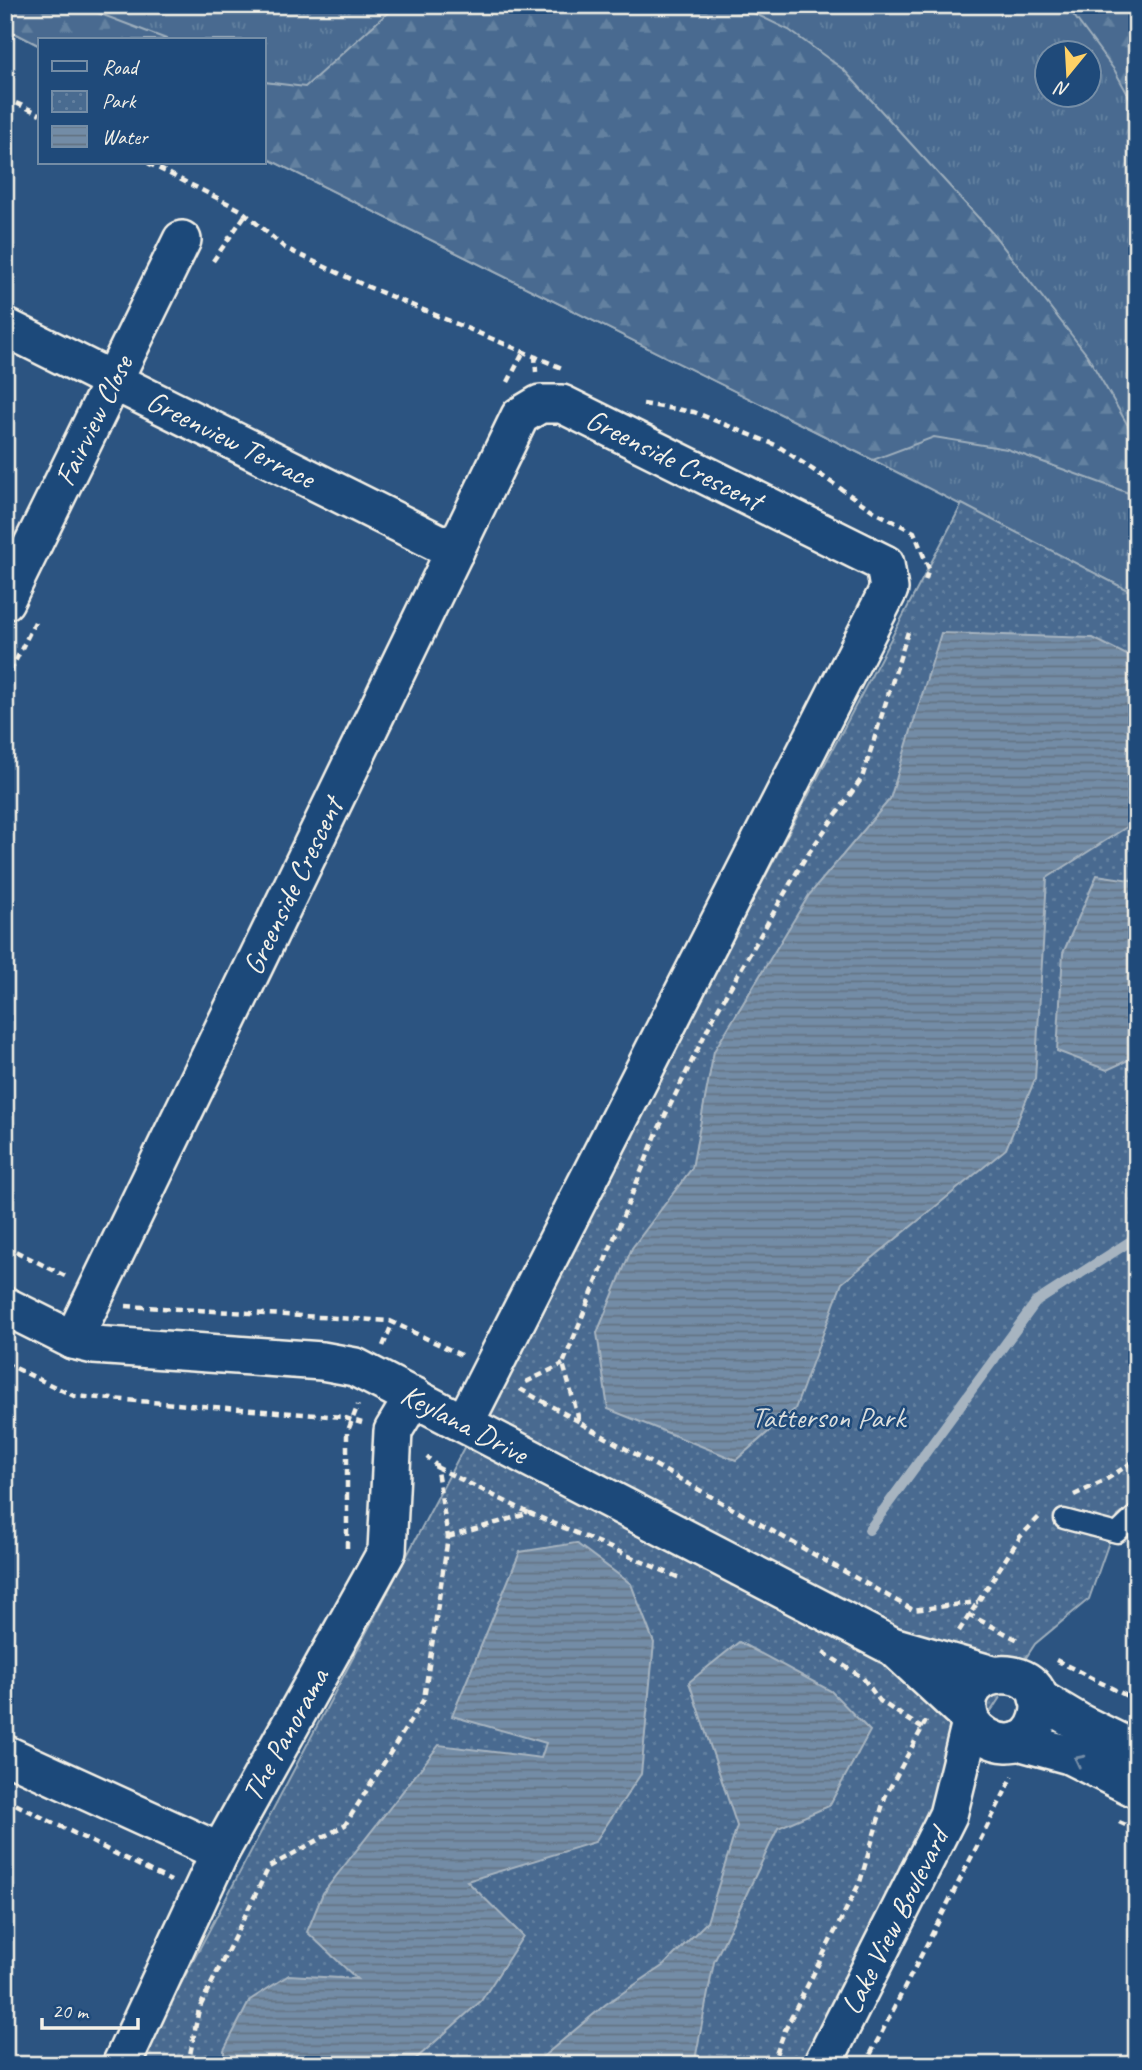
<svg xmlns="http://www.w3.org/2000/svg" width="1142" height="2070" font-family="Caveat,sans-serif">
<defs>
<pattern id="grass-tufts" width="24" height="20" patternUnits="userSpaceOnUse" patternTransform="scale(1.75)"><rect width="24" height="20" fill="#496b90"/><path d="M3 7l-1-3M5 7V3M7 7l1-3M15 17l-1-3M17 17v-4M19 17l1-3" fill="none" stroke="#6481a0"/></pattern>
<pattern id="forest-firs" width="22" height="20" patternUnits="userSpaceOnUse" patternTransform="scale(1.75)"><rect width="22" height="20" fill="#496b90"/><path d="M5 1l3.5 6h-7zM16 11l3.5 6h-7z" fill="#6481a0"/></pattern>
<pattern id="park-dots" width="8" height="8" patternUnits="userSpaceOnUse" patternTransform="scale(1.75)"><rect width="8" height="8" fill="#496b90"/><path d="M2 2h.1M6 6h.1" fill="none" stroke="#6481a0" stroke-width="1.8" stroke-linecap="round"/></pattern>
<pattern id="water-rules" width="6" height="5" patternUnits="userSpaceOnUse" patternTransform="scale(1.75)"><rect width="6" height="5" fill="#738ca6"/><path d="M0 2.5h6" fill="none" stroke="#647484"/></pattern>
</defs>
<rect width="100%" height="100%" fill="#2c5481"/>
<filter id="ink" filterUnits="userSpaceOnUse"><feTurbulence type="fractalNoise" baseFrequency=".0143" numOctaves="2"/><feDisplacementMap in="SourceGraphic" scale="14" xChannelSelector="R" yChannelSelector="G"/><feConvolveMatrix kernelMatrix="1 2 1 2 8 2 1 2 1" color-interpolation-filters="sRGB"/></filter>
<g filter="url(#ink)">
<path fill="url(#grass-tufts)" stroke="#9eaebc" stroke-width="2" fill-rule="evenodd" d="M5,5H1137V595L873,460L264,157V40H40V46L5,28ZM1048,52H1090V94H1048Z"/>
<g fill="url(#forest-firs)" stroke="#9eaebc" stroke-width="2">
<path d="M20,5H77L169,40H40V46L5,28V21Z"/>
<path d="M402,5H737L789,30L844,70L994,235L1087,355L1137,441V496L1007,449L934,437L873,460L264,157V82L305,87L385,15Z"/>
<path d="M1066,5H1137V111L1115,71Z"/>
</g>
<path fill="url(#park-dots)" stroke="#9eaebc" stroke-width="2" d="M962,504L1137,595V1501L1118,1516L1089,1599L1035,1644L947,1778L801,2065H138Z"/>
<g fill="url(#water-rules)" stroke="#a7b4c0" stroke-width="2">
<path d="M941,633L1093,638L1137,660V824L1133,823L1047,878L1035,1079L1006,1149L842,1283L795,1409L736,1460L608,1409L597,1333L632,1248L692,1168L714,1051L809,895L890,799Z"/>
<path d="M1097,875L1137,881V1056L1107,1070L1057,1051L1063,953Z"/>
<path d="M576,1543L631,1584L654,1643L641,1774L595,1842L467,1881L523,1936L481,2001L409,2065H224V2050L250,2000L289,1975L357,1979L307,1932L323,1893L439,1745L541,1758L546,1743L452,1716L520,1552Z"/>
<path d="M739,1642L831,1691L870,1731L829,1806L778,1828L714,1962L694,2065H533L606,2004L664,1965L707,1922L737,1826L689,1682Z"/>
</g>
<g fill="none" stroke-linecap="round" stroke-linejoin="round">
<path stroke="#a7b4c0" stroke-width="10" d="M869,1530L1036,1302L1137,1237"/>
<g stroke="#f4f1e8" stroke-width="23">
<path id="lane" d="M1064,1519L1117,1533L1137,1514"/>
</g>
<g stroke="#f4f1e8" stroke-width="42">
<g id="street">
<path id="s1" d="M5,327L455,551"/>
<path id="s2" d="M5,601L182,240"/>
<path id="s3" d="M5,1306L73,1340L94,1345L322,1361L355,1367L892,1646L993,1675"/>
<path id="s4" d="M73,1340L520,416L540,404H562L885,564L889,589L465,1422"/>
<path d="M898,1651L969,1717"/>
<path d="M1038,1698L1080,1723L1137,1751"/>
<path d="M1018,1741L1069,1755L1137,1789"/>
<path d="M5,1754L220,1852"/>
<path id="s5" d="M121,2065L220,1852L387,1551L393,1431L414,1396"/>
<path id="s6" d="M822,2065L948,1815L971,1722C948,1660 1056,1659 1038,1719C1028,1754 987,1747 971,1722"/>
</g>
</g>
<g stroke="#f4f1e8" stroke-width="4.5" stroke-dasharray="7 5" stroke-linecap="butt">
<path d="M5,98L40,114"/>
<path d="M148,163L241,210L285,248L366,286L562,368"/>
<path d="M213,261L246,214"/>
<path d="M535,355L536,372"/>
<path d="M508,382L524,351"/>
<path d="M643,404L694,412L778,446L875,512L914,532L929,569L924,584"/>
<path d="M908,632L862,778L805,858L715,1014L658,1130L563,1364L580,1423L913,1610L978,1602"/>
<path d="M5,682L36,620"/>
<path d="M5,1246L65,1276"/>
<path d="M126,1306L390,1321L463,1356"/>
<path d="M383,1346L393,1322"/>
<path d="M5,1363L74,1396L342,1417L362,1423"/>
<path d="M526,1382L563,1364"/>
<path d="M520,1389L580,1422"/>
<path d="M436,1467L531,1514"/>
<path d="M1074,1495L1104,1481L1137,1459"/>
<path d="M448,1537L530,1513L682,1579"/>
<path d="M347,1548V1433L358,1405"/>
<path d="M968,1614L1018,1640"/>
<path d="M959,1631L1020,1537L1040,1516"/>
<path d="M823,1652L863,1678L880,1701L923,1729"/>
<path d="M1056,1660L1137,1701"/>
<path d="M5,1799L171,1881"/>
<path d="M1119,1822L1137,1830"/>
<path d="M188,2065L199,2009L269,1867L345,1825L424,1699L448,1537L436,1465L427,1457"/>
<path d="M772,2065L785,2030L860,1882L885,1797L926,1721"/>
<path d="M865,2065L1013,1776"/>
</g>
<use href="#lane" stroke="#1f4a7a" stroke-width="18"/>
<use href="#street" stroke="#1f4a7a" stroke-width="37"/>
</g>
<defs><path id="oneway-chevron" d="M-2-3.5L2.5 0L-2 3.5" fill="none" stroke-width="1.6" stroke-linecap="round" stroke-linejoin="round" transform="scale(1.75)"/></defs>
<use stroke="#748da6" href="#oneway-chevron" transform="translate(1079 1760) rotate(-153)"/>
</g>
<g text-anchor="middle" stroke-width="5" stroke-linejoin="round" paint-order="stroke">
<g font-size="30" fill="#f4f1e8" stroke="#1f4a7a">
<text dy="10" stroke="none"><textPath href="#s2" startOffset="201">Fairview Close</textPath></text>
<text dy="10" stroke="none"><textPath href="#s1" startOffset="252">Greenview Terrace</textPath></text>
<text dy="10" stroke="none"><textPath href="#s4" startOffset="1197">Greenside Crescent</textPath></text>
<text dy="10" stroke="none"><textPath href="#s4" startOffset="504">Greenside Crescent</textPath></text>
<text dy="10" stroke="none"><textPath href="#s3" startOffset="483">Keylana Drive</textPath></text>
<text dy="10" stroke="none"><textPath href="#s5" startOffset="369">The Panorama</textPath></text>
<text dy="10" stroke="none"><textPath href="#s6" startOffset="161">Lake View Boulevard</textPath></text>
</g>
<g font-size="30" fill="#dadddb" stroke="#1f4a7a">
<text x="828" y="1427">Tatterson Park</text>
</g>
</g>
<rect width="1142" height="2070" fill="none" stroke="#1f4a7a" stroke-width="28"/>
<rect x="14" y="14" width="1114" height="2042" fill="none" stroke="#f4f1e8" stroke-width="2.5" filter="url(#ink)"/>
<rect x="38" y="38" width="228" height="126" fill="#1f4a7a" stroke="#748da6" stroke-width="2"/>
<rect x="52" y="61" width="35" height="10" fill="#1f4a7a" stroke="#748da6" stroke-width="2"/>
<text x="102" y="74" font-size="21" fill="#f4f1e8">Road</text>
<rect x="52" y="91" width="35" height="21" fill="url(#park-dots)" stroke="#748da6" stroke-width="2"/>
<text x="102" y="108" font-size="21" fill="#f4f1e8">Park</text>
<rect x="52" y="126" width="35" height="21" fill="url(#water-rules)" stroke="#748da6" stroke-width="2"/>
<text x="102" y="144" font-size="21" fill="#f4f1e8">Water</text>
<g transform="translate(1068 74) rotate(198)"><circle r="33" fill="#1f4a7a" stroke="#748da6" stroke-width="2"/>
<path d="M0-5L12 26L0 18L-12 26Z" fill="#ffd166"/>
<text y="-10" font-size="19" font-weight="bold" text-anchor="middle" fill="#f4f1e8">N</text>
</g>
<path d="M42 2018v10h96v-10" fill="none" stroke="#f4f1e8" stroke-width="3.5"/>
<text x="52" y="2018" font-size="21" fill="#f4f1e8" stroke="#1f4a7a" stroke-width="5" paint-order="stroke">20 m</text>
</svg>
